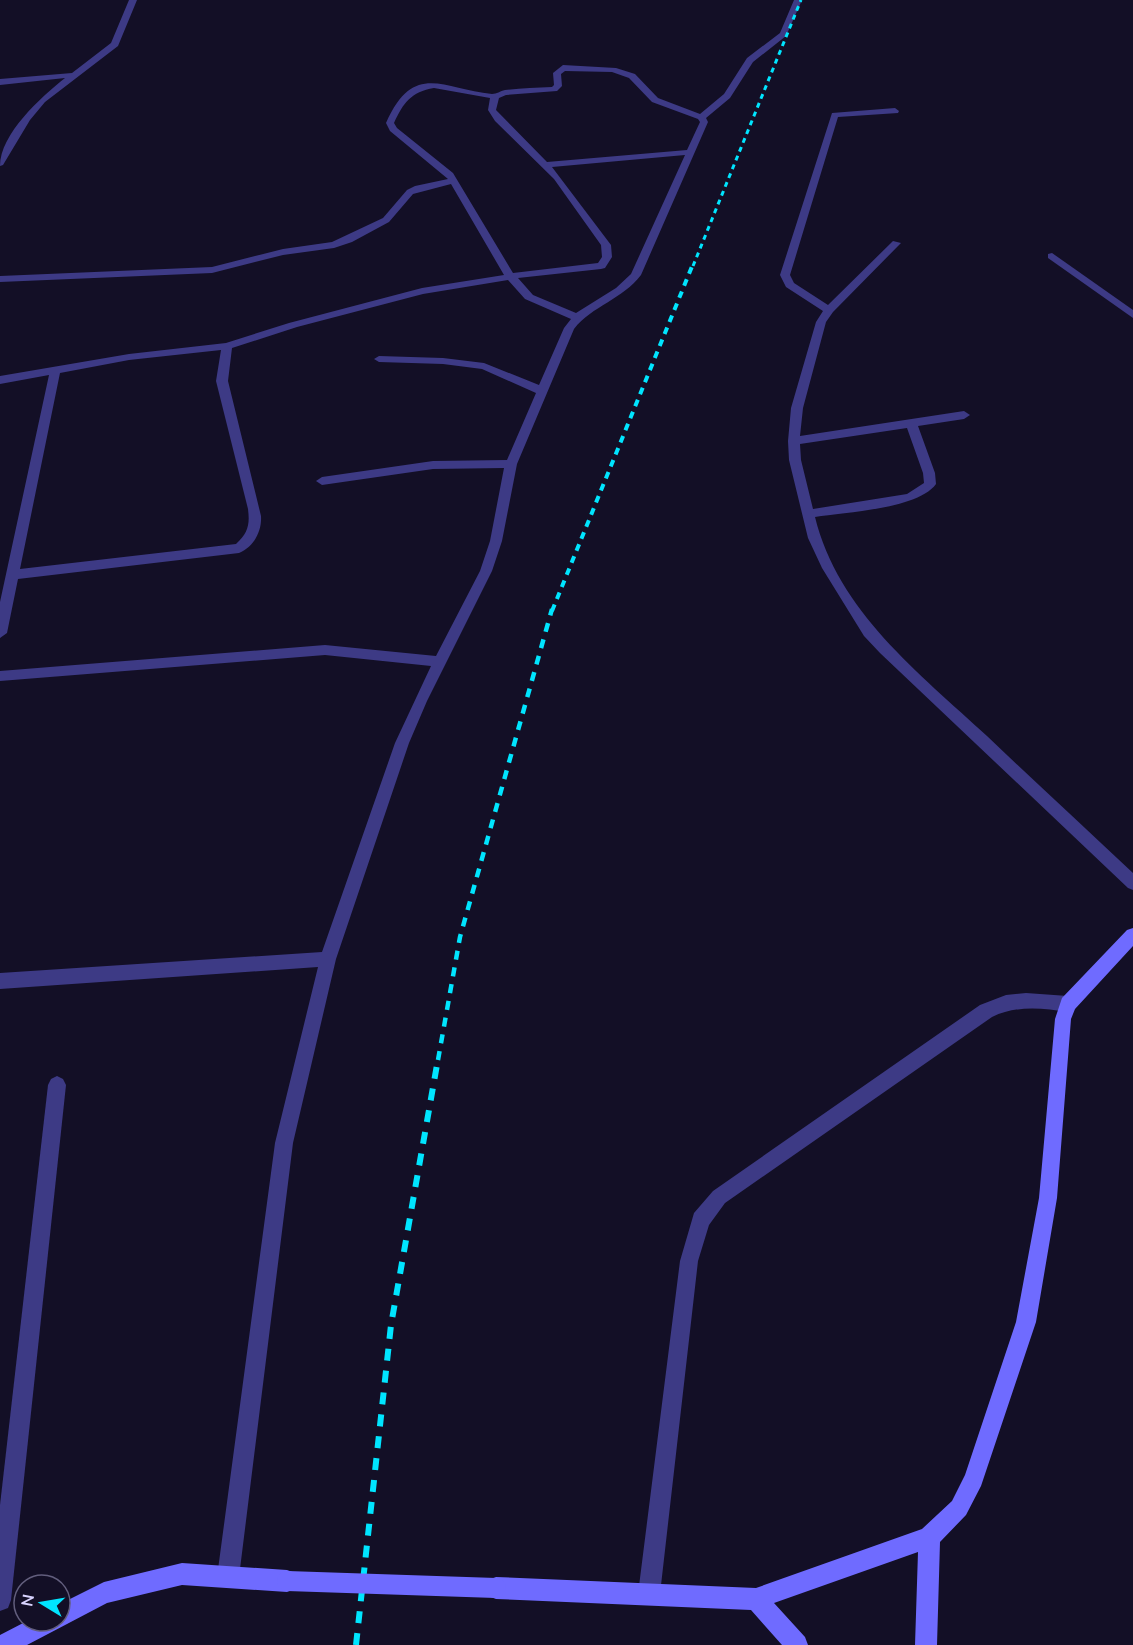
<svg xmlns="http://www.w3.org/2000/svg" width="1133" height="1645" font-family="'Nunito Sans',sans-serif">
<rect width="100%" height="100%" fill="#130f26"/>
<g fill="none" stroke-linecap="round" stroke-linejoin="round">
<g fill="#3d3a85" fill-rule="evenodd">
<path d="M129,0H137L118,46L45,102L30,120L3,165L0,166C0,134 41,97 65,78L0,85V79L72,73L111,43Z"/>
<path d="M794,0H802L786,36L753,62L730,98L706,118L708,122L641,275C623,299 592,306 574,329L517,464L502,541L492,571L427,701L409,743L336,959L293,1143L239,1577L236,1585L228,1588L220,1585L217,1577L275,1143L318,967L0,989V973L322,952L395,743L431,666L325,655L0,681V671L325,645L436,656L480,571L490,541L504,468L433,469L322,485L316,481L322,477L433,461L507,460L536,393L482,369L443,364L379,362L374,359L379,356L443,358L484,363L539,385L564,328L571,319L525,299L508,280L423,294L297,327L232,348L228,381L261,516C262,531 254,547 239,553L18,579L7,633L0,638V602L49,375L0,384V376L129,354L226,343L289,323L422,288L504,275L451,184L413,194L389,222L352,242L334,248L283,255L212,273L0,282V276L212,267L283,249L332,242L383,218L407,190L415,186L448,179L390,131L386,123C414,61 442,89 492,94C497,94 500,91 505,90C520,88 536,88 552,87L554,85L553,73L563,65L616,68L635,74L658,98L700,114L724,94L747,58L780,33ZM565,71L612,72L629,78L652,102L698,119L700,122L687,150L547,162L496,110L499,98L506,95L557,91L562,86L561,74ZM434,88L490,98L488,110L495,121L554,179L601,245L602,257L598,263L513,273L453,173L397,128L394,123C403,103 411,92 434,88ZM685,155L631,274L616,288L576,313L533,295L518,278L601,269L605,268L612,257L611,245L552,167ZM221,350L216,381L248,509C250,525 248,533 236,544L20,569L60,373L129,360Z"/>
<path d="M895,108L899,111L898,113L838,117L790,275L794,283L828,305L893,241L901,243L833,312L826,322L803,408L800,436L964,411L970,415L964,419L918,426L935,473L936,484C918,509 846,512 815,517C838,611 919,673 987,736C1035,782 1084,827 1133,873V890L1128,888L880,653L864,636L822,568L808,538L789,460L788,441L791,408L816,322L823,311L786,287L780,275L832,113ZM907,428L923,473L924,483L907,494L813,509L801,460L800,444Z"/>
<path d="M1052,253L1133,310V318L1048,258V254Z"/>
<path d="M1026,993L1068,996L1074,998L1076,1004L1074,1010L1068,1012C1042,1008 1017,1005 992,1017L725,1203L709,1225L698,1261L660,1594L657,1602L649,1605L641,1602L638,1594L680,1261L694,1213L713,1191L980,1005L1006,995Z"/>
<path d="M57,1076L63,1079L66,1085L11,1600L8,1608L0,1611V1505L48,1085L51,1079Z"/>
</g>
<g fill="#6f6bff" fill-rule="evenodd">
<path d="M1133,928V946L1075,1009L1071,1019L1057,1198L1036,1322L981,1486L966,1515L940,1542L937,1645H915L918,1552L774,1603L805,1637L808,1645H782L751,1610L496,1599L488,1596L485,1588L488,1580L496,1577L756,1588L922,1529L952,1501L965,1475L1016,1322L1039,1198L1055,1019L1062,998L1127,930Z"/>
<path d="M182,1563L287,1570L295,1573L298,1581L295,1589L287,1592L182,1585L107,1603L27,1645H0V1635L27,1621H60V1604L104,1582Z"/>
</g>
<path stroke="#00e5ff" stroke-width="3" stroke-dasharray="5 4.5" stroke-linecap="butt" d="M693,266L801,0"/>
<path stroke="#00e5ff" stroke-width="4" stroke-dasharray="7 6" stroke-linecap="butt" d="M552,611L693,264"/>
<path stroke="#00e5ff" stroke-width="4.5" stroke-dasharray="9 8" stroke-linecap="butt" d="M438,1060L460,937L552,609"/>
<path stroke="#00e5ff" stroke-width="6" stroke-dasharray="12 10" stroke-linecap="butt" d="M356,1645L391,1325L438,1059"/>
<path stroke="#6f6bff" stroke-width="20" d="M287,1581L496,1588"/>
</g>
<g transform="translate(42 1603) rotate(281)"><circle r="28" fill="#130f26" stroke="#625e7d" stroke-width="1.5"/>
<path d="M0-4.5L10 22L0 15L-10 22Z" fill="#00e5ff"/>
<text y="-9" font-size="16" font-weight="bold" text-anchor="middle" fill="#d9d4ff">N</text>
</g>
</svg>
